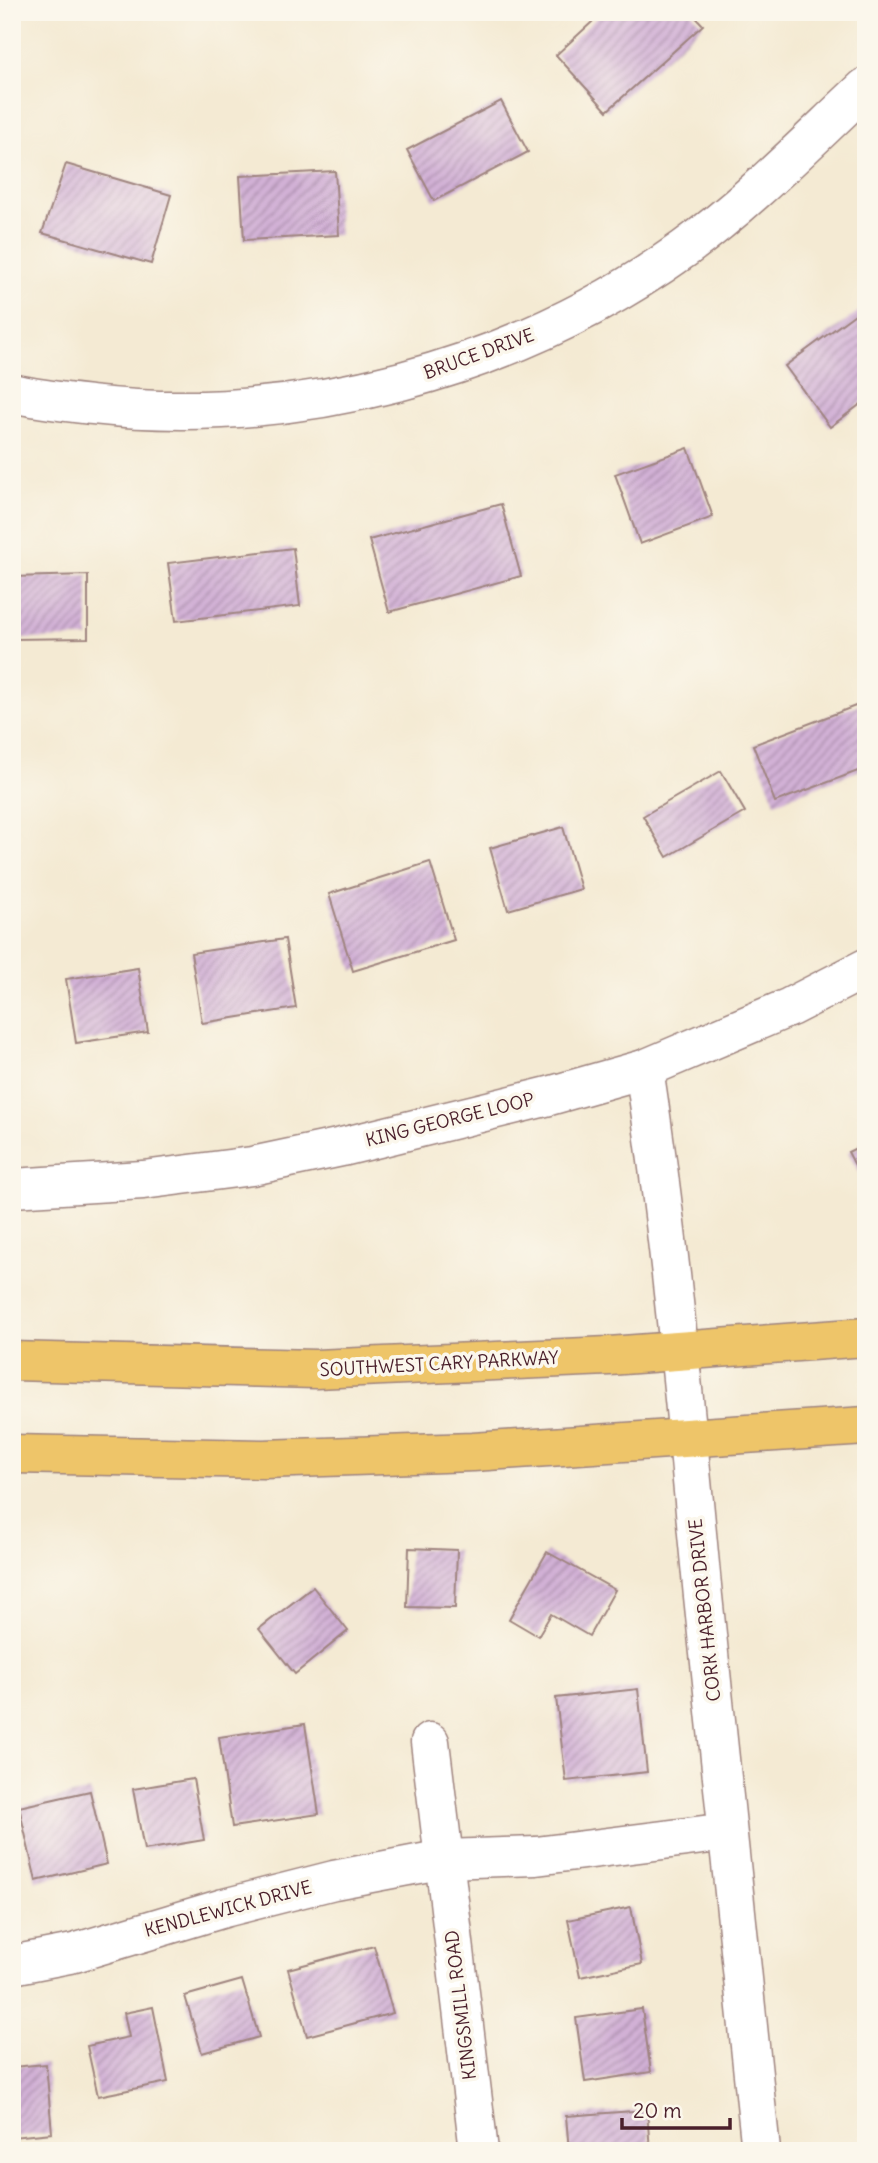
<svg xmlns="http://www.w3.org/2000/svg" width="878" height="2163" font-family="Delius,sans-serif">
<defs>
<pattern id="building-hatch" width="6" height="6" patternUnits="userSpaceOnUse" patternTransform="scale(1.75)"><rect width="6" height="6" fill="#d2b1d6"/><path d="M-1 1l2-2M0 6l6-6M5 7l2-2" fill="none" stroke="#ac8fae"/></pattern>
</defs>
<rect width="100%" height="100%" fill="#fbf7ec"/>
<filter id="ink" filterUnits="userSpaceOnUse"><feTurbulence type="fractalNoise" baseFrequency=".0143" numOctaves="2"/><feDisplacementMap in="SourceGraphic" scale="14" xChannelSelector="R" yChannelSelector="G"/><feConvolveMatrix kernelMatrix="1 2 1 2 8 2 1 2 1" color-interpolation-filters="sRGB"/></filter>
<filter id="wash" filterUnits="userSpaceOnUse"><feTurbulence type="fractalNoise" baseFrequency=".00686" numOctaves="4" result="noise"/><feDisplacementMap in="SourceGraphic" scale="28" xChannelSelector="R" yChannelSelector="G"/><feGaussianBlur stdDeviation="1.57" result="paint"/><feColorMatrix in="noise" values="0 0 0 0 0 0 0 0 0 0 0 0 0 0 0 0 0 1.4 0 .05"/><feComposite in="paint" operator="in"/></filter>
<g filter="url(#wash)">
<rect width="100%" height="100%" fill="#f4ead3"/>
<g id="blocks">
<g fill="url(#building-hatch)">
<path d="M603,12H691L703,25L607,111L556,55Z"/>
<path d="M501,101L528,152L434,201L407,150Z"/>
<path d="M66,164L171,195L151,264L42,233Z"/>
<path d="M335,171L339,235L244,240L240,176Z"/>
<path d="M866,306V400L830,427L785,366Z"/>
<path d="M688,448L713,517L640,544L615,474Z"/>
<path d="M501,504L521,576L389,612L369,540Z"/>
<path d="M293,548L300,606L176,621L168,563Z"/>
<path d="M88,575V638L12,639V577Z"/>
<path d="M866,702V768L775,802L753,745Z"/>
<path d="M721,771L745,812L667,857L643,816Z"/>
<path d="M563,827L581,889L508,910L490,848Z"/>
<path d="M430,862L454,940L353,971L329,894Z"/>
<path d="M285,939L296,1008L202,1023L191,953Z"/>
<path d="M138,968L148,1032L76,1043L66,979Z"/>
<path d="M866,1143V1186L848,1152Z"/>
<path d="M409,1548L457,1550L455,1608L407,1607Z"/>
<path d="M547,1552L615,1590L589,1636L551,1614L538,1636L509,1619Z"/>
<path d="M313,1587L348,1631L295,1674L259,1629Z"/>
<path d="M638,1689L647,1772L566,1781L556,1698Z"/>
<path d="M305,1724L319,1814L232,1827L219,1737Z"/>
<path d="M193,1779L204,1840L144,1850L133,1789Z"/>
<path d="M90,1791L107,1864L36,1881L19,1807Z"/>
<path d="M631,1907L642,1964L580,1977L568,1920Z"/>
<path d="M374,1946L393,2013L307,2036L288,1969Z"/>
<path d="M242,1980L259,2037L202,2053L185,1996Z"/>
<path d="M153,2007L168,2082L98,2096L87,2046L129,2037L124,2013Z"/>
<path d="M642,2009L651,2072L585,2082L576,2018Z"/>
<path d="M46,2064L52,2133L12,2137V2067Z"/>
<path d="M647,2110L650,2151H569L566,2116Z"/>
</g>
</g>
</g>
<g filter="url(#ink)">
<use href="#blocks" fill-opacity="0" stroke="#9f847f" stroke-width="2"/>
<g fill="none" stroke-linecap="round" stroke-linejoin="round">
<g stroke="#9f847f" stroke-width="41">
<g id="minor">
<path d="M12,393C38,399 65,402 91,405C297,428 515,370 684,249C749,202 807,142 866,87"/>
<path d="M644,1069C671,1244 686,1420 703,1596C722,1781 741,1966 761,2151"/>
<path d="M12,1188L143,1180L252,1166L342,1147L549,1096L644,1069L790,1007L866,968"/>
<path d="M430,1742L479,2151"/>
<path d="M12,1965L74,1953L224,1908L334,1880L444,1859L536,1856L727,1832"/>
</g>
</g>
<g stroke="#9f847f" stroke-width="41">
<g id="primary">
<path d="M12,1361L316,1369L609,1356L866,1337"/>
<path d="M12,1454L264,1459L473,1452L866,1426"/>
</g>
</g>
<use href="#minor" stroke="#fff" stroke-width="38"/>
<use href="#primary" stroke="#eec569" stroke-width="38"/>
</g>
</g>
<g text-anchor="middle" stroke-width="7" stroke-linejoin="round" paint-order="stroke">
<g font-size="18" fill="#4a1f2b" stroke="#fbf7ec">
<text transform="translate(479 354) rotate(-20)" y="6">BRUCE DRIVE</text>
<text transform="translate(450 1120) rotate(-14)" y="6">KING GEORGE LOOP</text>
<text transform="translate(439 1364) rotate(-3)" y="6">SOUTHWEST CARY PARKWAY</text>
<text transform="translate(705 1610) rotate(-96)" y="6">CORK HARBOR DRIVE</text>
<text transform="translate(228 1909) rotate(-15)" y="6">KENDLEWICK DRIVE</text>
<text transform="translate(461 2005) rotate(-97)" y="6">KINGSMILL ROAD</text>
</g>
</g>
<rect width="878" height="2163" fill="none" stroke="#fbf7ec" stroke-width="42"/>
<path d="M622 2118v10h108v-10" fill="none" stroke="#4a1f2b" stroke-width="3.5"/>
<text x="633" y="2118" font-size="21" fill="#4a1f2b" stroke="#fbf7ec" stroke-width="5" paint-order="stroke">20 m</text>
</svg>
